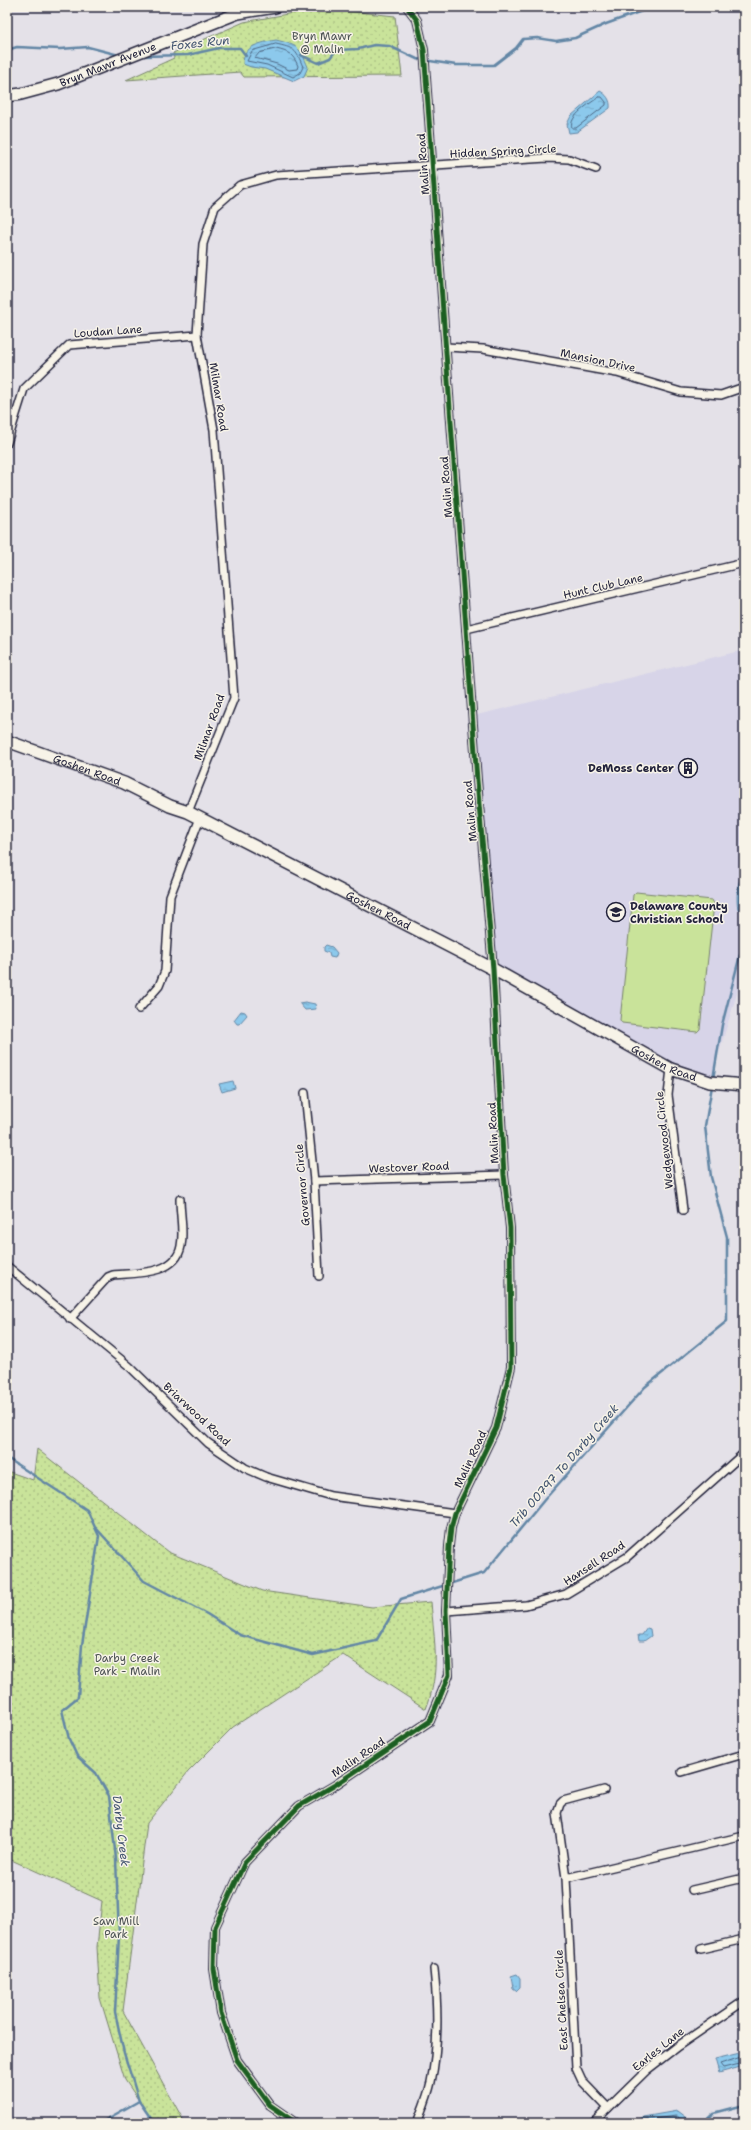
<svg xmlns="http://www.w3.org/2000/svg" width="751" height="2130" font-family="'Shantell Sans',sans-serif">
<defs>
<pattern id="park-dots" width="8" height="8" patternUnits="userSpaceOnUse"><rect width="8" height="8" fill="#c9e39a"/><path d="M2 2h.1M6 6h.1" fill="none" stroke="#acc286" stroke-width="1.8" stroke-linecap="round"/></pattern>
<pattern id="water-ripples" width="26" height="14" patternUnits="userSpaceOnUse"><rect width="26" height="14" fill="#8cc9ec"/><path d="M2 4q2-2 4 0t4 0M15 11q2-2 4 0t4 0" fill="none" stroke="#78accb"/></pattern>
</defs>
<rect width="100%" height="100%" fill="#e4e1e8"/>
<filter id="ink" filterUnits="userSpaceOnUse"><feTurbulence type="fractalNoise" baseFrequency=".025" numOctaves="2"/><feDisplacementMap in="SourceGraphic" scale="8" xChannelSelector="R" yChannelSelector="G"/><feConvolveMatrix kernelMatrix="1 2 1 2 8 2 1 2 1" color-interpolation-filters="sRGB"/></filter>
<g filter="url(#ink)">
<path fill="#d7d4e8" d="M744,650V970L710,1082L692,1077L493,969L473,716Z"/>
<path fill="#c9e39a" stroke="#76826a" d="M636,892L712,900L714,904L700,1029L697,1032L622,1023L620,1020L633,895Z"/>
<g fill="url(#park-dots)" stroke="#76826a">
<path d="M320,8L395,16L402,76L244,77L240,72L126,80L174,58L173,53L244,22Z"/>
<path d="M37,1449L168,1552L262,1591L372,1607L431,1602C434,1641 441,1671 426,1709L343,1655L233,1727L188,1772L147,1823L123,2011L185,2123H154L125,2080L100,1998L97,1947L102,1901L7,1858V1649L10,1626L7,1624V1471L33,1480Z"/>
</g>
<g fill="url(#water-ripples)" stroke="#6286a5">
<path d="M276,40C297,45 300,47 308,67L304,76L294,81L265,69L251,67L243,64C243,45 261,43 276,40Z"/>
<path d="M600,91C606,94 611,100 610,108L577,132L569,133L567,124L571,116Z"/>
<path d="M742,874L744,875L743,912L738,909C736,898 737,884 742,874Z"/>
<path d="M326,945L332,947L337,953L335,958L330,957L329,953L324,951V947Z"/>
<path d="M305,1002L315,1004L316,1009L305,1010L299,1003Z"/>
<path d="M241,1011L245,1012L247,1015L239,1024H237L234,1020Z"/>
<path d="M233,1081L235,1088L222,1092L219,1084Z"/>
<path d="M647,1628L650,1629L651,1636L644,1641H639L638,1635H642Z"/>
<path d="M517,1974L520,1978V1987L516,1991L513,1989L511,1976Z"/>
<path d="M744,2052V2066L719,2073L715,2059Z"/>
<path d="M677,2111L693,2123H634L643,2117Z"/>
</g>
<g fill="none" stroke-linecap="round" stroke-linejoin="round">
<g stroke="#4c6582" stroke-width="1">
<path d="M276,44C294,48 296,49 303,67L300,73L293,77L267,65L247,61L252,51Z"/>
<path d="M276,49C289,52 293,54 298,66L297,69L289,70L277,64L255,58L259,53Z"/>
<path d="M599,97H602L606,102V105L576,128H572C568,116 591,103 599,97Z"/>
<path d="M744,2056L720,2064L723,2068L744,2063"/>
<path d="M641,2123L645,2120L676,2116L686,2123"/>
</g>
<g stroke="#6286a5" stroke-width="2.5">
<path d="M7,50L17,47L60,49L88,47L119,55"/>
<path d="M301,55L318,63L330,58L336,50L358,49L374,45L389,46L417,59L456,65H494L516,48L523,39L537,38L556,41L575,38L606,24L653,7"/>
<path d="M142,56L188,55L219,48H240L246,56"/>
<path d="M713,1079L722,1025L740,955"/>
<path d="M7,1458L87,1510L99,1536L82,1645L78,1697L62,1710L69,1739L77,1756L96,1773L109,1796L116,1859L119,1936L115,2012L124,2053L139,2101L154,2123"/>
<path d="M96,1528L144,1581L207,1614L240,1635L313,1655L376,1641L401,1599L484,1573L545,1499L645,1387L727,1321V1237L711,1177L705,1126L712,1086"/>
<path d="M100,2123L139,2101"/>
<path d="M703,2123L714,2113L744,2105"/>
</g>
<g stroke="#22223b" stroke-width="10">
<g id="street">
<path d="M446,347L483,349L617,373L681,392L721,395L744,387"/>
<path d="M7,443L24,389L69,345L197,335"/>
<path d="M466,629L744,563"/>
<path d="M188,812L234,698L214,430L197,335L203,244L215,207L240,185L276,175L547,158L569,159L596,169"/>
<path d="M139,1009L159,986L165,971L170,896L200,818"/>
<path d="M671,1069L668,1095L683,1210"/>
<path d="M305,1093L314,1181L319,1276"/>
<path d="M314,1181L504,1175"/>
<path d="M7,1266L129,1366L208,1443L245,1468L266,1477L331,1496L455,1513"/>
<path d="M70,1319L108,1277L113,1275C136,1273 176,1275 181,1246C184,1232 180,1214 180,1199"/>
<path d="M446,1611L526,1605L566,1594L627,1557L744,1453"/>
<path d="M682,1772L744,1754"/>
<path d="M604,1790L563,1801L560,1804L557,1813L566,1878L576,2068L582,2081L608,2108"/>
<path d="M566,1878L744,1836"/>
<path d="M692,1890L744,1878"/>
<path d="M701,1949L744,1939"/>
<path d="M296,2123L270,2105L237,2060L221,2013L214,1969L215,1927L245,1862L299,1806L335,1785L430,1721L449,1675L446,1611L449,1546L451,1528L455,1513L496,1428L511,1367L510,1228L504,1175L493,969L477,780L424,50L417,20L407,7"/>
<path d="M417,2123C422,2110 428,2096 431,2082C439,2045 438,2007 434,1969"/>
<path d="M593,2123L647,2070L678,2046L744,2001"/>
</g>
</g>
<g stroke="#22223b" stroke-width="14">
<g id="secondary">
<path id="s1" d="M7,96L21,94L58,84L238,13L275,7"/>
<path id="s2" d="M7,741L124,783L170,806L188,812L493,969L671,1069L710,1082L744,1085"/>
</g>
</g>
<use href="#street" stroke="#f7f3e8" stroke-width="7"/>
<use href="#secondary" stroke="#f7f3e8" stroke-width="11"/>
<g stroke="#f7f3e8" stroke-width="8">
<path id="cycleway" d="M296,2123L270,2105L237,2060L221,2013L214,1969L215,1927L245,1862L299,1806L335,1785L430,1721L449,1675L446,1611L449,1546L451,1528L455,1513L496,1428L511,1367L510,1228L504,1175L493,969L477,780L424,50L417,20L407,7"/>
</g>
<use href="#cycleway" stroke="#1b5e20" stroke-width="5"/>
</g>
</g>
<defs>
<g id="building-ring" transform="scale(1)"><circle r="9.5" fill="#f7f3e8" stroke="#22223b" stroke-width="1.5"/><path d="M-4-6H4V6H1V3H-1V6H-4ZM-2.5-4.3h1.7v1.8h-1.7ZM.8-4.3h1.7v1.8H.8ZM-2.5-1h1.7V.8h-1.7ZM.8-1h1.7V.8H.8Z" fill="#22223b"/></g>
<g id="school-ring" transform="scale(1)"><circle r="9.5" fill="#f7f3e8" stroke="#22223b" stroke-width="1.5"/><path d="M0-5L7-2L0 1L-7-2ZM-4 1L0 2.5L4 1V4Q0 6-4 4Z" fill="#22223b"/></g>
</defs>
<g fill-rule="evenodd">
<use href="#building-ring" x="688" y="768"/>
<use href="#school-ring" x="616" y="912"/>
</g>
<g text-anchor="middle" stroke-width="3" stroke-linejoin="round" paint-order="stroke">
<g font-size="11" fill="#4c5253" stroke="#f7f3e8">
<text x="322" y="40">Bryn Mawr<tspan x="322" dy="13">@ Malin</tspan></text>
<text x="127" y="1662">Darby Creek<tspan x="127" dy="13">Park - Malin</tspan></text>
<text x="116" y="1925">Saw Mill<tspan x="116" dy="13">Park</tspan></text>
</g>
<g font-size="11" fill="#22223b" stroke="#f7f3e8">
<text dy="4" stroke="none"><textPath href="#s1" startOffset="106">Bryn Mawr Avenue</textPath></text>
<text transform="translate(503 151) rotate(-3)" y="4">Hidden Spring Circle</text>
<text transform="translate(423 164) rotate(-94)" y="4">Malin Road</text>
<text transform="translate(108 331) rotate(-4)" y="4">Loudan Lane</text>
<text transform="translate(598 360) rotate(12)" y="4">Mansion Drive</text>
<text transform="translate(219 397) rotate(81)" y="4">Milmar Road</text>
<text transform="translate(446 487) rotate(-94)" y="4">Malin Road</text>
<text transform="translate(603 586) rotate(-13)" y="4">Hunt Club Lane</text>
<text transform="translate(209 727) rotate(-70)" y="4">Milmar Road</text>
<text dy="4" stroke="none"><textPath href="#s2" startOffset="85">Goshen Road</textPath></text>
<text transform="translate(470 811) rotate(-95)" y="4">Malin Road</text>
<text dy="4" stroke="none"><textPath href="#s2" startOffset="409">Goshen Road</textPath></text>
<text dy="4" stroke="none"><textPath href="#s2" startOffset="733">Goshen Road</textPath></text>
<text transform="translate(493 1133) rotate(-93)" y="4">Malin Road</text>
<text transform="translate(664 1140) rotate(-96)" y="4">Wedgewood Circle</text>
<text transform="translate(409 1167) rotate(-2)" y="4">Westover Road</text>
<text transform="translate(302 1185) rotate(-95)" y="4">Governor Circle</text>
<text transform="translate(197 1414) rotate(43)" y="4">Briarwood Road</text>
<text transform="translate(470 1459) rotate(-65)" y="4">Malin Road</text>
<text transform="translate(594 1563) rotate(-33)" y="4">Hansell Road</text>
<text transform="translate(358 1757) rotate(-34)" y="4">Malin Road</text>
<text transform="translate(561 2000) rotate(-93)" y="4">East Chelsea Circle</text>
<text transform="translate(658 2049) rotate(-39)" y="4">Earles Lane</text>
</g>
<g font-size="11" font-weight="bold" fill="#22223b" stroke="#f7f3e8" text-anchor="end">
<text x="674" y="772">DeMoss Center</text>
<text x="630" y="910" text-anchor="start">Delaware County<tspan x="630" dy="13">Christian School</tspan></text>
</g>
<g font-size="12" font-style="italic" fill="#425470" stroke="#f7f3e8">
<text transform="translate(200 43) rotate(-6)" y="4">Foxes Run</text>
<text transform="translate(564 1466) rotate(-49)" y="4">Trib 00797 To Darby Creek</text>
<text transform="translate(121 1831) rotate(83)" y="4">Darby Creek</text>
</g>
</g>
<rect width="751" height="2130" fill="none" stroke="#f7f3e8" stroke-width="24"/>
<rect x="12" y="12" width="727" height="2106" fill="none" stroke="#22223b" stroke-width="1.5" filter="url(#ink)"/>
</svg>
